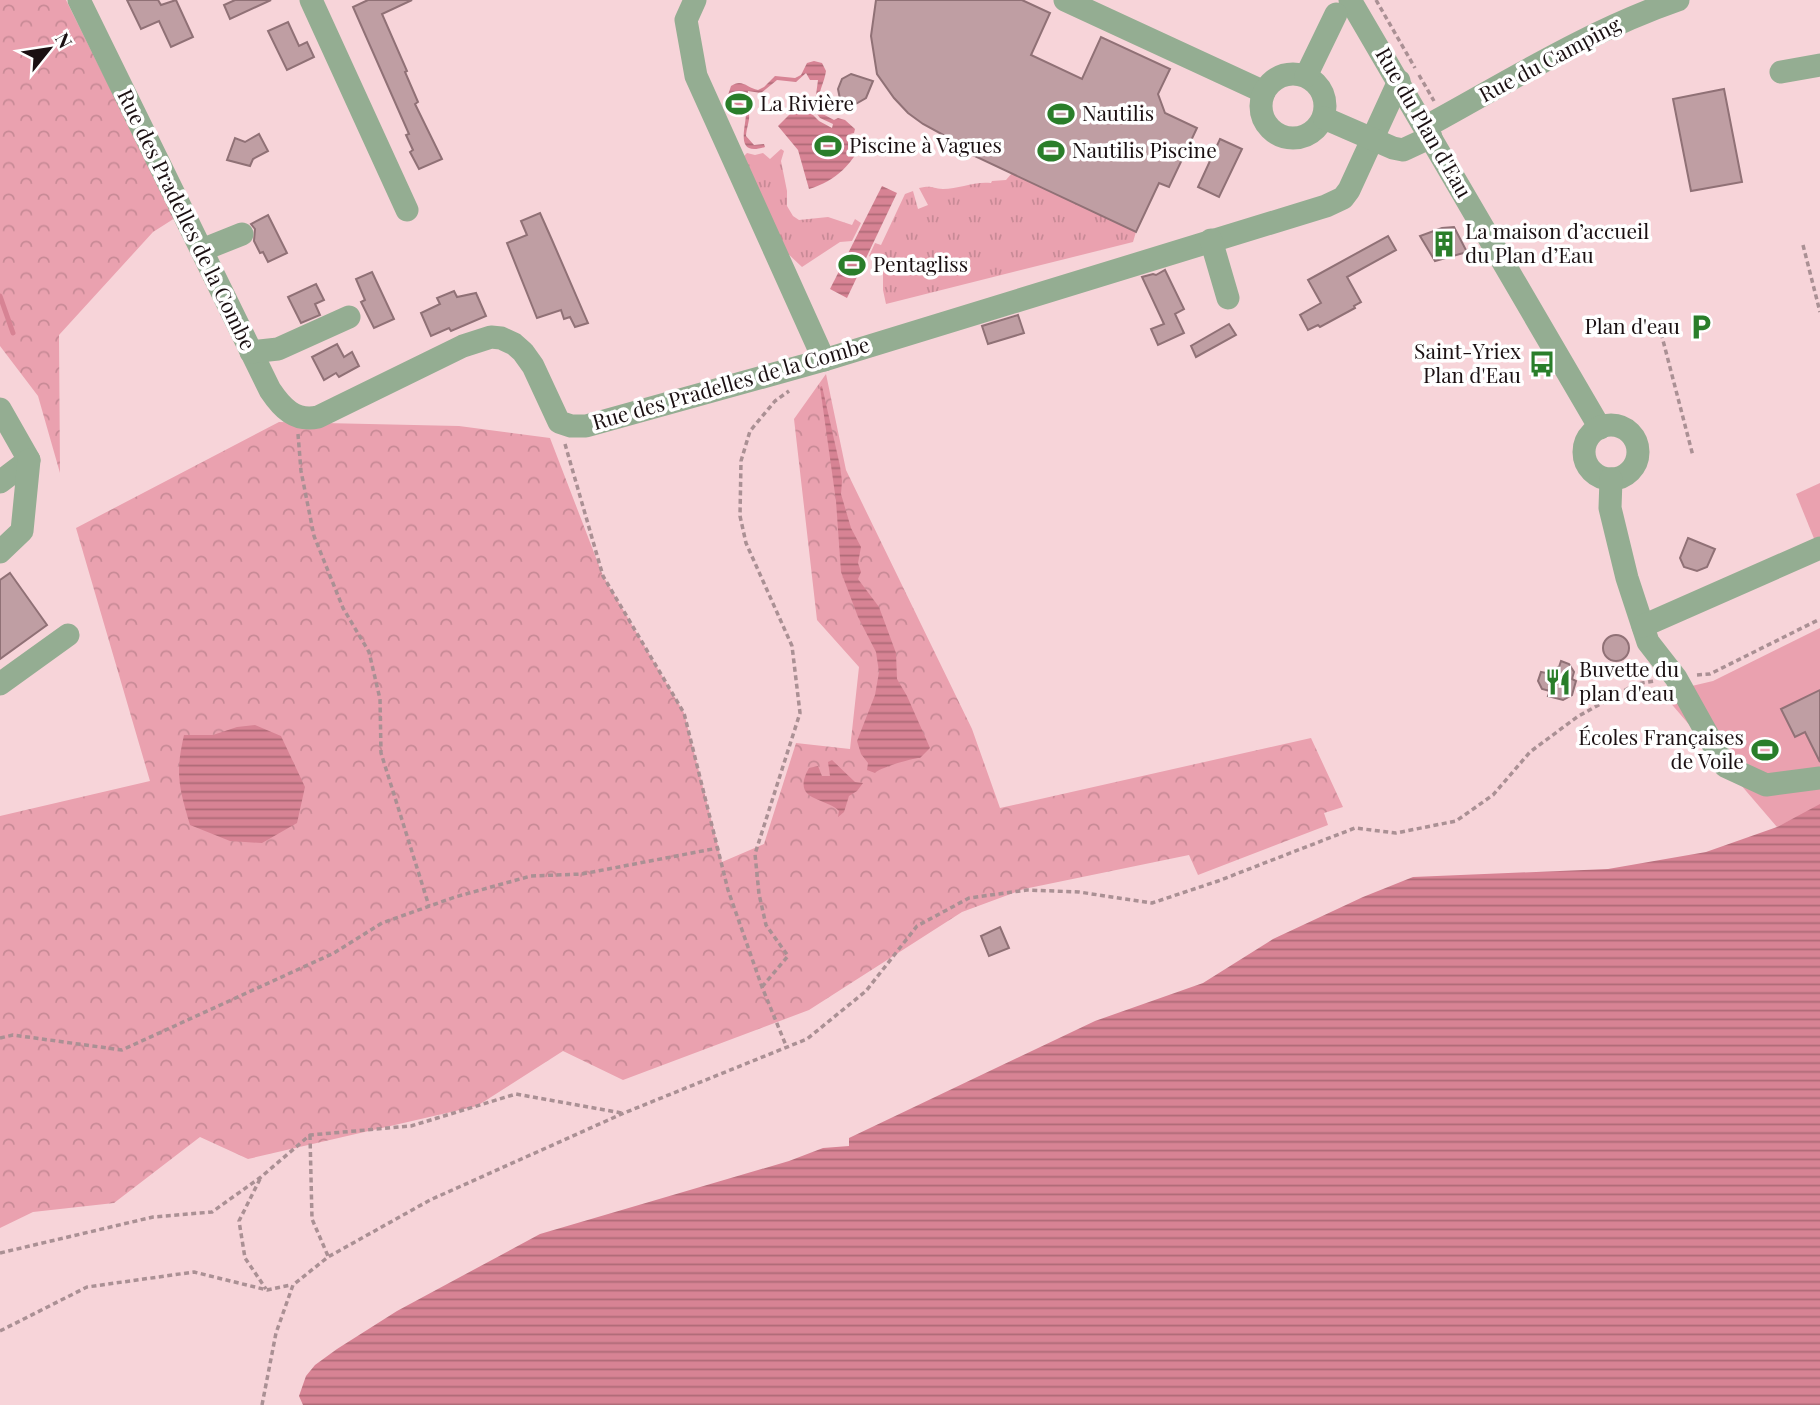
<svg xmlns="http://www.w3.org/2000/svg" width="1820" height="1405" font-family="'Playfair Display',serif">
<defs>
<pattern id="grass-tufts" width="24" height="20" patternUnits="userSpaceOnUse" patternTransform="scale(1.75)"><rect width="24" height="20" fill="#eaa1af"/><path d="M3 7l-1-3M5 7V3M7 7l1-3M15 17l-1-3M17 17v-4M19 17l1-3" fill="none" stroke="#c88a96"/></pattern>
<pattern id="forest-crowns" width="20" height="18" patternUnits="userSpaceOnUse" patternTransform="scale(1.75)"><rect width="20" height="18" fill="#eaa1af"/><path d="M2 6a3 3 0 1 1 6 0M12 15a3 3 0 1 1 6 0" fill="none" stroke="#c88a96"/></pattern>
<pattern id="water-rules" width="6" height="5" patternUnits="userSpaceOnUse" patternTransform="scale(1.75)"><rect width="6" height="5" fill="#d78394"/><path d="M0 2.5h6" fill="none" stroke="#ae6a77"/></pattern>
</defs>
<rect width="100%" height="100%" fill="#f7d4d9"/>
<g fill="url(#grass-tufts)">
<path d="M781,149L784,151L781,161L787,191V206L793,216L799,220L828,217L852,225L855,219L861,223L852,241L840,242L802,267L784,250L744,156L747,153L755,155L763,153L770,159Z"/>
<path d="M1012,173L1136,232L1133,242L886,304L883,290V263L869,256L875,243L881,245L905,194L913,191L918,209L928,205L919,188C932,185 931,188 943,189C959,189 974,181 991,183L992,181L1006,180Z"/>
</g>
<g fill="url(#forest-crowns)">
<path d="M0,0H66L175,218L153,232L59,335L60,473L38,396L0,346Z"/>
<path d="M826,374L846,470L972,729L1000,808L1311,738L1343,807L1324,813L1328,825L1198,875L1189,855L1024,889L962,912L809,1010L623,1080L563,1051L477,1106L248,1159L200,1137L114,1203L33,1212L0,1228V816L150,781L76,528L279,422L459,426L550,438L603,576L684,713L722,862L764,844L796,743L850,749L859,667L817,620L794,419Z"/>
</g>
<g fill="#eaa1af">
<path d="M1820,483V539L1815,541L1796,494Z"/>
<path d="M1820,628V806L1777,827L1662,693L1713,681Z"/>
</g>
<g fill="url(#water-rules)">
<path d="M814,61L822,63L826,71C824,85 815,97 819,112L834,120L838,118L845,120L855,129L854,133L850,134L864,138C854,163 836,181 809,189L798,150L778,126L801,103L819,121L832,128L833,124L820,118L814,110L818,80H810L806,73L796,82L777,80L761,93L748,91L747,98L741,103C755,113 747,122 746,136L754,145L764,144L765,147C734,157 746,128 746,113C741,104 731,106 728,95L731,86C742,78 747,88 758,90L764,87L775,76L795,78L801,75L807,63Z"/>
<path d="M882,186L897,193L847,298L830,289Z"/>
<path d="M822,386L840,466L842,481L841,494L851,528L861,547L858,563L861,572L858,579L879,607L896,653L897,679L907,696L930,748L920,758C912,758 879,768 875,773L867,770L868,763L861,754L857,741L875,695L879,672L876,652L858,617L841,572L836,501L820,387Z"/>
<path d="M255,725L281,736L305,787L297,823L262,843L230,841L190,825C179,787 175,774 184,735H213L237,727Z"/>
<path d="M832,760L855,782L863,783L857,791L849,796L844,812L838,817L839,811C826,797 790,802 809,768L818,766L822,776H830L828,762Z"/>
<path d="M1820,804V1405H303L299,1396L306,1376L315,1365L337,1349L397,1311L540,1234L789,1161L823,1148L849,1146V1138L1095,1021L1203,983L1273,939L1363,897L1413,877L1608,869L1706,852L1777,827Z"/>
</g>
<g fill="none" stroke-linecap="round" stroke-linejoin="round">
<path stroke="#d78394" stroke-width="5" d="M0,296L13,333"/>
</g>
<g fill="#bf9ea3" stroke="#907176" stroke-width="2">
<path d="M127,0H158L161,5L176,0L193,37L171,47L159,21L141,29Z"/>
<path d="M235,0H271L230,19L224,5Z"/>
<path d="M368,0H412L382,14L407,71L405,72L418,102L415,104L442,159L419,169L410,152L413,150L406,135L409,134L353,7Z"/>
<path d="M876,0H1022L1050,13L1031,55L1082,79L1101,37L1170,69L1158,94L1165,113L1197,128L1169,187L1159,183L1136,232L947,143L949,138L923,124L908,113L894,98L877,74L871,36Z"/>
<path d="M288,22L299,46L307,42L314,57L287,70L268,31Z"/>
<path d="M851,74L873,81L866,98L854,105L840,99L838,89L842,79Z"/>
<path d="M1724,89L1742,182L1691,191L1673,99Z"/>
<path d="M259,134L268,151L253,159L250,166L227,160L235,138L245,142Z"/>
<path d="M1220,139L1242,149L1219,197L1198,187Z"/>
<path d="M540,213L552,240L588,323L575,327L570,317L564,319L561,310L537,318L507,243L527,235L521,221Z"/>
<path d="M268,215L287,253L268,262L263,252L260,253L254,241L255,229L251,224Z"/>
<path d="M1454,227L1467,252L1435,261L1420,236L1442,228Z"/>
<path d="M1388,236L1396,250L1347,277L1361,302L1354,306L1355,308L1320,327L1318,325L1308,330L1300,315L1321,303L1308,280Z"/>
<path d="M1165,270L1184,309L1175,314L1184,333L1158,345L1151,329L1164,324L1142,277L1153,274L1156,275Z"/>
<path d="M372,272L394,319L374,328L361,302L365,300L356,279Z"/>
<path d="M316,284L324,300L315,304L320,315L301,323L288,297Z"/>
<path d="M454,291L457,297L476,293L486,316L451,331L449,328L431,336L421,313L440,304L437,298Z"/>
<path d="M1018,315L1024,333L988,344L982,326Z"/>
<path d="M1229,324L1236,335L1196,357L1191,346Z"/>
<path d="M337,344L344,357L352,352L359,366L339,377L336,373L324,380L312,357Z"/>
<path d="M1688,538L1715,549L1707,567L1697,571L1684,567L1680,558Z"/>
<path d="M10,573L47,625L0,659V580Z"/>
<circle cx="1616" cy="648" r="13"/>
<path d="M1561,661L1569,664L1574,672L1572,679L1576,681L1572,695L1563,700L1548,696L1550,691L1542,689L1538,681L1541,672L1546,673L1559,667Z"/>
<path d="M1820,690V762L1805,732L1795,737L1781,709Z"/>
<path d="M1000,927L1009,948L989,956L981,936Z"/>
</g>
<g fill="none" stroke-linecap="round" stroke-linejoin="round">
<g stroke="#aa9094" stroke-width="3.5" stroke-dasharray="5 3.5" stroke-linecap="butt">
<path d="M1376,0L1415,68"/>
<path d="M1419,75L1434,101"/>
<path d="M1803,245L1820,312"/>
<path d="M1659,325L1693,456"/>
<path d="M298,434L301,471L314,536L343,608L369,652L380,699L381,753L429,906"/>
<path d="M565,444L603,576L684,713L728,890L762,987L787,1048"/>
<path d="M1697,675L1710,674L1820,619"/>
<path d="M762,987L788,956L766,925L759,894L755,854L800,713L792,646L746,543L740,516L741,461L750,431L775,401L789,391"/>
<path d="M0,1038L13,1035L122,1050L334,953L382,923L455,897L531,876L582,874L718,848"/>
<path d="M310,1135L312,1219L328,1256"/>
<path d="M260,1179L239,1221L245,1258L266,1289"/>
<path d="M0,1253L153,1217L212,1212L261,1177L310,1135L411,1126L516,1094L622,1113"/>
<path d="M0,1331L87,1287L194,1272L267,1290L291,1285"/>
<path d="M262,1405L276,1333L293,1285L328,1257L430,1200L624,1113L807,1039L866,991L917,926L969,898L1027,890L1079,892L1152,903L1218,881L1355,828L1396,833L1456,821L1493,795L1530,752L1577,717L1636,684L1654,681"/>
</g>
<g stroke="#94ad92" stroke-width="23">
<path d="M79,0L270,390C282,408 295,422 318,417L463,346L491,337L501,338L514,344L523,352L533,366L559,422L571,426H586L824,360L1326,206L1343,198L1349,190L1399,81"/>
<path d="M311,0L407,210"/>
<path d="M695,0L686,20L696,76L824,360"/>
<path d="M1065,0L1264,92"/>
<path d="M1350,0L1600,428"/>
<path d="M1781,72L1820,65"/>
<circle cx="1293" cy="106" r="32"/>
<path d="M1306,76L1336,14"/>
<path d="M1324,118L1393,148L1403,150L1431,137"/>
<path d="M1425,127C1508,82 1588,31 1678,0"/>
<path d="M1211,240L1228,298"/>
<path d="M202,250L242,234"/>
<path d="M251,352L278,349L349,317"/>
<path d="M0,409L29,460L0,482"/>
<circle cx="1611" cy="452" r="27"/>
<path d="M1611,479L1610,508L1627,578L1648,642L1676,678L1725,766L1766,785L1820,778"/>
<path d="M0,552L22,531L29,460"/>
<path d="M1643,626L1820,548"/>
<path d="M0,684L68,635"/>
</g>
</g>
<defs>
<g id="stadium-bare" transform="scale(2.1)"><path d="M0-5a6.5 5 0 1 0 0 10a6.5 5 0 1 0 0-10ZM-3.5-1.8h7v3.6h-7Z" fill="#2a7e2a" stroke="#fff" stroke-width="2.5" paint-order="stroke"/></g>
<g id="building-bare" transform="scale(2.1)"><path d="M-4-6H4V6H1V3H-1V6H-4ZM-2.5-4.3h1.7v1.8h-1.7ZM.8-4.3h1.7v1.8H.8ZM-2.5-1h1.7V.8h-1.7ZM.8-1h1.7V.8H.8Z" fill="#2a7e2a" stroke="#fff" stroke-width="2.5" paint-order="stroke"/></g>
<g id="parking-bare" transform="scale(2.1)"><path d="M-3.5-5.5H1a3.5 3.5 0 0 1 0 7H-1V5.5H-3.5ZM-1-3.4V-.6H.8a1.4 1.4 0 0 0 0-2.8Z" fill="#2a7e2a" stroke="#fff" stroke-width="2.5" paint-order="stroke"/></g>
<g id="bus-bare" transform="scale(2.1)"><path d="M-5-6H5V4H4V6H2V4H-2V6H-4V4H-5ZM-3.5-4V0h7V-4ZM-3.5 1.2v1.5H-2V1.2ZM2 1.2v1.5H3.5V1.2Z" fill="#2a7e2a" stroke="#fff" stroke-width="2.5" paint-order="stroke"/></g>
<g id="restaurant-bare" transform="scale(2.1)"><path d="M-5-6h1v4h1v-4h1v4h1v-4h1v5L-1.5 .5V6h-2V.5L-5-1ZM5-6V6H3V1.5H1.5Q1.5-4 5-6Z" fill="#2a7e2a" stroke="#fff" stroke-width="2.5" paint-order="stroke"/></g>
</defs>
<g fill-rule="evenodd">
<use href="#stadium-bare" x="739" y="104"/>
<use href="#stadium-bare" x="1061" y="114"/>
<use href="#stadium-bare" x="828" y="146"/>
<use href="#stadium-bare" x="1051" y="151"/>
<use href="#building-bare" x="1444" y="244"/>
<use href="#stadium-bare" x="852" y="265"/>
<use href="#parking-bare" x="1701" y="327"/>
<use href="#bus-bare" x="1542" y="364"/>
<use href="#restaurant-bare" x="1558" y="682"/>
<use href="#stadium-bare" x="1765" y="750"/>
</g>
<g text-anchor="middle" stroke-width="7" stroke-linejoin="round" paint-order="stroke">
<g font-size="21" fill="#1b1012" stroke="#fff">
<text transform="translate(1550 60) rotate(-28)" y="7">Rue du Camping</text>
<text transform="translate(1423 123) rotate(60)" y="7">Rue du Plan d'Eau</text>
<text transform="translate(186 220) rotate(64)" y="7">Rue des Pradelles de la Combe</text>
<text transform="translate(731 384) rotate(-16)" y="7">Rue des Pradelles de la Combe</text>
</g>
<g font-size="21" fill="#1b1012" stroke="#fff" text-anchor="start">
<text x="760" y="111">La Rivière</text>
<text x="1082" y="121">Nautilis</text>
<text x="849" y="153">Piscine à Vagues</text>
<text x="1072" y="158">Nautilis Piscine</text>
<text x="1465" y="239">La maison d’accueil<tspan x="1465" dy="24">du Plan d’Eau</tspan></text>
<text x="873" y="272">Pentagliss</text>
<text x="1680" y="334" text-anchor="end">Plan d'eau</text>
<text x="1521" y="359" text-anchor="end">Saint-Yriex<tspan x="1521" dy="24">Plan d'Eau</tspan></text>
<text x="1579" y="677">Buvette du<tspan x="1579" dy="24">plan d'eau</tspan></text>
<text x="1744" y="745" text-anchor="end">Écoles Françaises<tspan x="1744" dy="24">de Voile</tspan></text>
</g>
</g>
<g transform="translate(49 49) rotate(60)" stroke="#ffffff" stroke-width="5" paint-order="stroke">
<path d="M0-5L12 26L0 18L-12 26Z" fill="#1b1012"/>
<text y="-10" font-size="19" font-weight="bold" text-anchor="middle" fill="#1b1012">N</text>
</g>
</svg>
